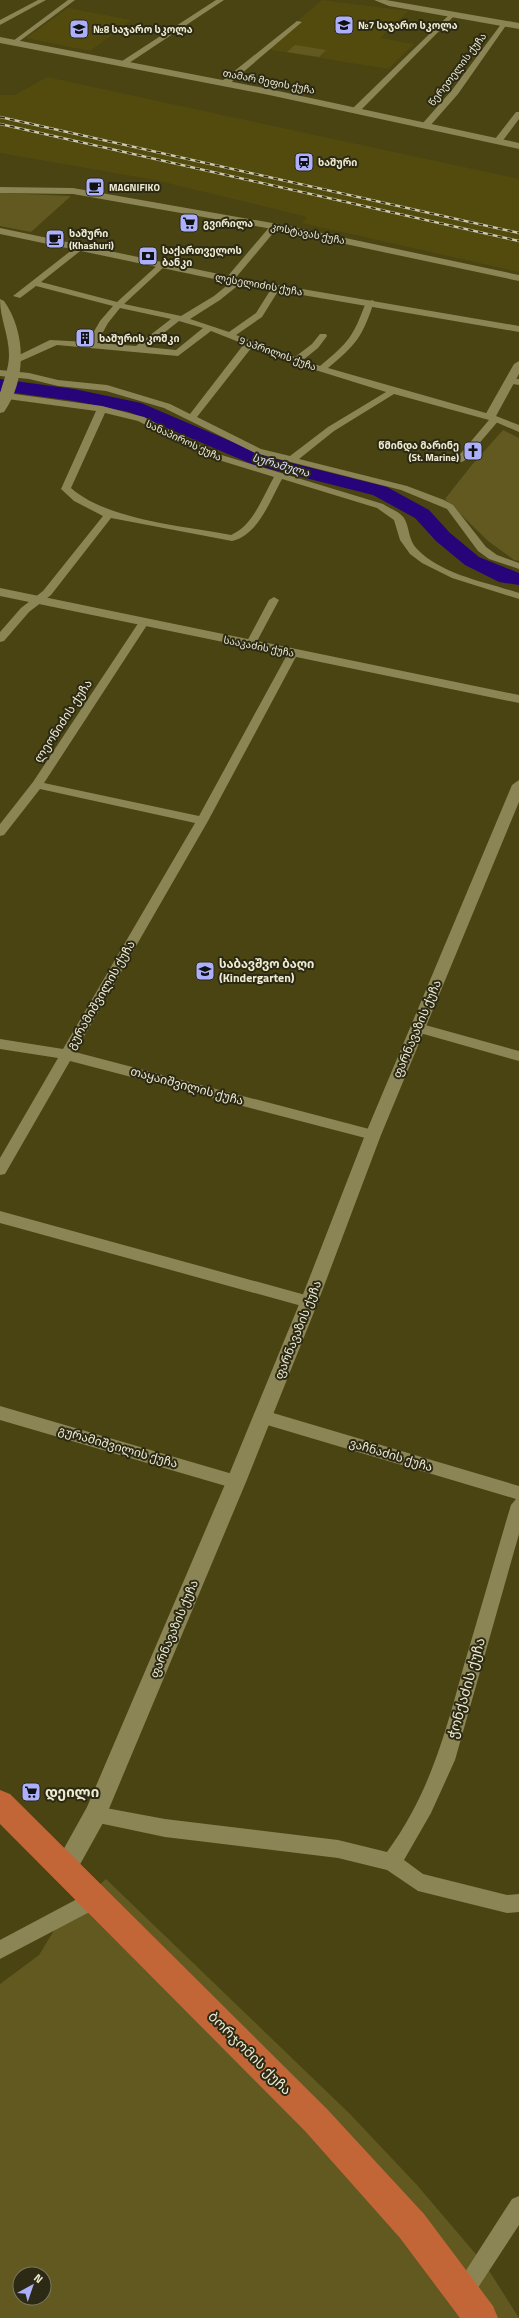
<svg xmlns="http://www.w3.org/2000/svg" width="519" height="2318" font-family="'Titillium Web','Noto Sans Georgian',sans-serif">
<rect width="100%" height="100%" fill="#4a4312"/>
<g fill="#534b0e">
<path d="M322,0L408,11L380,38L414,44L388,69L265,49Z"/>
<path d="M68,8L131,20L90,51L26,38Z"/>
<path d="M47,77L519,179V272L302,223L307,217L155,180L0,153V95H15Z"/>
</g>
<g fill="#615920" fill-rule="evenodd">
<path d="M295,45L326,50L319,57L287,52Z"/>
<path d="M0,193L71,196L31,232L0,226Z"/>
<path d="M503,430L519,438V561L514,560L488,541L445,499L471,466Z"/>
<path d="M106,1879L350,2114L417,2185L486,2266L519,2318H0V1984L39,1955L61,1919ZM20,2274H44V2298H20Z"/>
</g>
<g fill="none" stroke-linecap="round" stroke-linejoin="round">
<path fill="#27047a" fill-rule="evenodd" d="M0,379L74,389L141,403L268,457L387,487L429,510L450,533L479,557L519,573V585L499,582L465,565L436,541L415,518L373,495L254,465L129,412L74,401L0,391Z"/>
<g fill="#8b8454" fill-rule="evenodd">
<path d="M38,0H46L0,25V20Z"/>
<path d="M68,0H75L17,43H13V41Z"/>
<path d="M216,0H224L126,65L119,63Z"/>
<path d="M449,15L454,16L359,112H353V108Z"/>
<path d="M297,21L302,22L228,85H222V81Z"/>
<path d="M502,23L507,24L458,94L429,127H423V123L452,90Z"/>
<path d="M516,112H519V119L501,143H495V139Z"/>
<path d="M272,224L279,226L233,281H227V277Z"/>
<path d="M77,246L84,248L41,282L117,302L161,262L165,265L164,267L124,304L181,316L214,296L235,279H241V283L220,300L190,319L229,332L256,313L273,286H279L280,288L262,317L236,335L295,357L312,344L320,334H326L327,336L318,348L303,360L320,366C349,342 353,337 366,302L373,300L374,302C362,337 357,344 328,368L493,415L500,419L464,461L461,462L456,459L489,420L394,394L334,431L299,459L407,486L444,500L453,505L486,547L497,555L519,563V569L489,559L478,551L447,509L401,490L255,453L164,408L106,391L58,386L29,379L0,376V370L29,373L58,380L107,385L170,404L190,414L244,344L211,331L178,356L57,345L19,362H13V358L50,340L88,342L100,321L113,306L36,286L20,298L13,296ZM120,308L171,319L136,346L97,343L108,323ZM179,321L203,328L176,350L146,347ZM252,347L293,363L386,392L328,427L290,456L261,449L197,417Z"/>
<path d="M510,378L519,379V385L507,383L505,381Z"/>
<path d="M0,392L102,406L144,417L215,453L383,504C389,508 400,512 404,518C410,528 408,540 417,549C442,575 486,582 519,593V599L452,578L422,563L410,554L400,540L394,520L377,508L282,479C270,501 258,535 232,541L111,518L51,595L29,612L4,641L0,642V632L21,608L43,591L103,516L74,501L61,489L96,411L0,398ZM105,413L138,421L209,457L274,477C263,496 253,526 231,535C184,526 107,520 71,488Z"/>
<path d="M274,597L279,600L255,645L254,647H246L245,645L269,600Z"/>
<path d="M144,619L149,622L44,783L199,816L288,653L293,650L298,653L208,821L75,1052L373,1130L378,1131L380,1135L378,1139L373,1140L70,1061L5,1174L0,1175V1158L58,1058L0,1049V1039L63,1049L195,823L40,789L4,835L0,836V824L33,782L139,622Z"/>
<path d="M418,1023L519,1051V1061L413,1031L411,1028L413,1025Z"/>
<path d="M0,1211L309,1296L314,1298L316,1302L314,1306L309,1308L0,1223Z"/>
<path d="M0,1406L236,1475L242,1477L244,1482L242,1487L236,1489L0,1420Z"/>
<path d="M263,1410L519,1486V1534L455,1760L431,1813L404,1860L423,1874L507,1895L519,1894V1912L507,1913L418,1891L387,1870L338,1858L165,1837L89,1821L86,1815L89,1809L95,1806L165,1819L338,1840L387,1852C430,1793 445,1734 464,1665C480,1612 495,1558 511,1505L516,1499L257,1422L255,1417L257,1412Z"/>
<path d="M94,1890L101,1892L103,1899L101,1906L0,1959V1940Z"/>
<path d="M519,2196V2225L470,2300L463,2304L456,2300L452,2293L456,2286L512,2199Z"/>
</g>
<g fill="#8b8454" fill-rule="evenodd">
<path d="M374,0H386L519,23V29L389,6Z"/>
<path d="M0,37L269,89L519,143V149L269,95L0,43Z"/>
<path d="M0,187L73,188L289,226L519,275V281L289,232L73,194L0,193Z"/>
<path d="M0,228L238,278L519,326V332L238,284L0,234Z"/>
<path d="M519,361V374L496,416L519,425V432L484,417L514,364Z"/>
<path d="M0,588L519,695V703L0,596Z"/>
<path d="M519,780V802L381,1135L318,1302L246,1482L103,1823L73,1877L65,1880L57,1877L54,1869L57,1861L87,1807L226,1482L300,1302L365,1135L512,785Z"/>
</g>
<path fill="#8b8454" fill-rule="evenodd" d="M0,299L4,301C26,332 27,380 4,412L0,413C0,407 0,400 0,394C3,381 9,369 9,355C9,335 0,319 0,299Z"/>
<path fill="#c26637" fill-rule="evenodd" d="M0,1790L10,1794L327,2109L424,2214L493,2306L498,2318H460L400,2238L305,2131L0,1824Z"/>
<g stroke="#ccc8aa" stroke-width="2.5">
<g id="rail">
<path d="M0,117L519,233"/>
<path d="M0,124L519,241"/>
</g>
</g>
<use href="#rail" stroke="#2c2a15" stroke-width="1.5" stroke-dasharray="5" stroke-linecap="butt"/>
</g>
<defs>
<g id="school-square" transform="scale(1)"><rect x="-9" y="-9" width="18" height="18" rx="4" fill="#acaffb" stroke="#2c2a15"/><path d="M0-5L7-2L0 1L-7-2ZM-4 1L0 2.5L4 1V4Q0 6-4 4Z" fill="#111"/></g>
<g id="station-square" transform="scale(1)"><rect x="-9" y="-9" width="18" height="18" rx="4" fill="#acaffb" stroke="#2c2a15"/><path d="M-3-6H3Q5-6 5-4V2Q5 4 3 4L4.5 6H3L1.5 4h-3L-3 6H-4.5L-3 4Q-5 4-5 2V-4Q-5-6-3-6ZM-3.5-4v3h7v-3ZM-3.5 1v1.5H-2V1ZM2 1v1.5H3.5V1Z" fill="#111"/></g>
<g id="cafe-square" transform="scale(1)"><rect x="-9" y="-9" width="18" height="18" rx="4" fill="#acaffb" stroke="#2c2a15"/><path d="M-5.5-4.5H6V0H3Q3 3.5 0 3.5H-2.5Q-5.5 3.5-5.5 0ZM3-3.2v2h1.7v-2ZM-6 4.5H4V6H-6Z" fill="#111"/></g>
<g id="supermarket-square" transform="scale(1)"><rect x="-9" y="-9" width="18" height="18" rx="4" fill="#acaffb" stroke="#2c2a15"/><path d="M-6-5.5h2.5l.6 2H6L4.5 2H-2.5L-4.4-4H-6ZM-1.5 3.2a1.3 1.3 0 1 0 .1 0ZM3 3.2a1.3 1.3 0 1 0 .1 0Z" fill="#111"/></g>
<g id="bank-square" transform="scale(1)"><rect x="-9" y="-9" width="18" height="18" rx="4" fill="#acaffb" stroke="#2c2a15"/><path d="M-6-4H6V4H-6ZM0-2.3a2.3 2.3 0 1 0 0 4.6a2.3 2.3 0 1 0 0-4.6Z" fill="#111"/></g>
<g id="building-square" transform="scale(1)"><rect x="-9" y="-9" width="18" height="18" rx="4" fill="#acaffb" stroke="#2c2a15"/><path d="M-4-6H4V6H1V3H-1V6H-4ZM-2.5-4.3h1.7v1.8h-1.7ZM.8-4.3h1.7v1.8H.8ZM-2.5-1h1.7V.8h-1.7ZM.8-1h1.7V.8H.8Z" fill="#111"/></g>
<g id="church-square" transform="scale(1)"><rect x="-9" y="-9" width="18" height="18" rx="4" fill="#acaffb" stroke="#2c2a15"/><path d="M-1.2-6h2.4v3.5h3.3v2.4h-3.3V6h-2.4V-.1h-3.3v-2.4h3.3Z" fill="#111"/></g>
</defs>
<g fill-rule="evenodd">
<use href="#school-square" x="344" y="25"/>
<use href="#school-square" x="79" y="29"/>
<use href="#station-square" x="304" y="162"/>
<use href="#cafe-square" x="95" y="187"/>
<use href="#supermarket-square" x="189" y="223"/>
<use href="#cafe-square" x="55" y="239"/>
<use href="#bank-square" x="148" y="256"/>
<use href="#building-square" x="85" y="338"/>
<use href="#church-square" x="473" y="451"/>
<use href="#school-square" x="205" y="971"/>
<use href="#supermarket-square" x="31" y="1792"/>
</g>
<g text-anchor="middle" stroke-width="4" stroke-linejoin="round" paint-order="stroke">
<g font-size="10" font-weight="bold" fill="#eeebd1" stroke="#2c2a15" text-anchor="start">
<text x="358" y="29">№7 საჯარო სკოლა</text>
<text x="93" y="33">№8 საჯარო სკოლა</text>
<text x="318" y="166">ხაშური</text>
<text x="109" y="191">MAGNIFIKO</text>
<text x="203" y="227">გვირილა</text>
<text x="69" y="237">ხაშური<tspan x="69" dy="12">(Khashuri)</tspan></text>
<text x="162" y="254">საქართველოს<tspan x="162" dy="12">ბანკი</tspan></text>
<text x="99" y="342">ხაშურის კოშკი</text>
<text x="459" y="449" text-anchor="end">წმინდა მარინე<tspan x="459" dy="12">(St. Marine)</tspan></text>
</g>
<g font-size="10" fill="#eeebd1" stroke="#2c2a15">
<text transform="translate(457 69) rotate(-53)" y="4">წერეთელის ქუჩა</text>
<text transform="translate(269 81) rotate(11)" y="4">თამარ მეფის ქუჩა</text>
<text transform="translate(308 233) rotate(11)" y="4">კოსტავას ქუჩა</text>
<text transform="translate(259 284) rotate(10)" y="4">ლესელიძის ქუჩა</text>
<text transform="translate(278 353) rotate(20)" y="4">9 აპრილის ქუჩა</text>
<text transform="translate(184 440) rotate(25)" y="4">სანაპიროს ქუჩა</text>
<text transform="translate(259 646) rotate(11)" y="4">სააკაძის ქუჩა</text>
</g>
<g font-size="11" font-style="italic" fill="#dee0fe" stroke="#2c2a15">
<text transform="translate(281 465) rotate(16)" y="4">სურამულა</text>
</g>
<g font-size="12" fill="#eeebd1" stroke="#2c2a15">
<text transform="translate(63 721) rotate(-57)" y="4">ლეონიძის ქუჩა</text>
<text transform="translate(101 995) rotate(-60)" y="4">გურამიშვილის ქუჩა</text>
<text transform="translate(417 1029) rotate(-67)" y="4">ფარნავაზის ქუჩა</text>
<text transform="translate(187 1086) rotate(15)" y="4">თაყაიშვილის ქუჩა</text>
<text transform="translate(298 1330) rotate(-68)" y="4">ფარნავაზის ქუჩა</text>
<text transform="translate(118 1447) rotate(16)" y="4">გურამიშვილის ქუჩა</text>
<text transform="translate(391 1455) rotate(17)" y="4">ვაჩნაძის ქუჩა</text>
<text transform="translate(174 1629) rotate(-67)" y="4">ფარნავაზის ქუჩა</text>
</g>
<g font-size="12" font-weight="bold" fill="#eeebd1" stroke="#2c2a15" text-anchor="start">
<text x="219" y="968">საბავშვო ბაღი<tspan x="219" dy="14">(Kindergarten)</tspan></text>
</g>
<g font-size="14" fill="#eeebd1" stroke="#2c2a15">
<text transform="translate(466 1688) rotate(-74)" y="5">ჭონქაძის ქუჩა</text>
<text transform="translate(250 2053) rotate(45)" y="5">ბორჯომის ქუჩა</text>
</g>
<g font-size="14" font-weight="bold" fill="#eeebd1" stroke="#2c2a15" text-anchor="start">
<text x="45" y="1797">დეილი</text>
</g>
</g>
<g transform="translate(32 2286) rotate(40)"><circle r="19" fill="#2c2a15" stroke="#7a7760"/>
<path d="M0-3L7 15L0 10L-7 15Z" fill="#acaffb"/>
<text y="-6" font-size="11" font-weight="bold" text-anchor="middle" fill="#eeebd1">N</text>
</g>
</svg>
